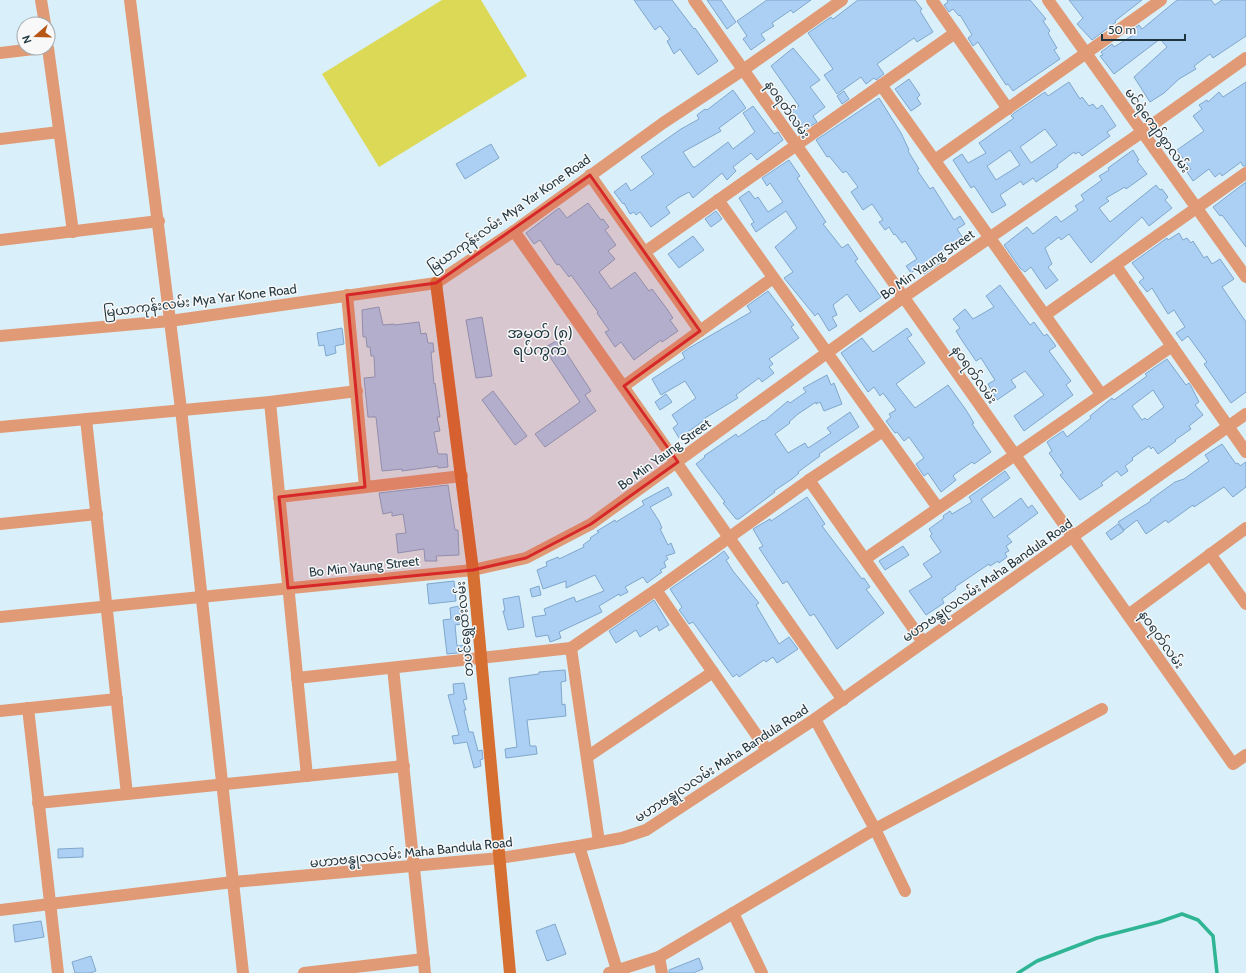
<svg xmlns="http://www.w3.org/2000/svg" width="1246" height="973" font-family="Cabin,'Noto Sans Myanmar',sans-serif">
<rect width="100%" height="100%" fill="#d9eff9"/>
<path fill="#dcd956" d="M442,0H481L527,76L379,167L322,74Z"/>
<g fill="none" stroke-linecap="round" stroke-linejoin="round">
<path stroke="#2fb593" stroke-width="3.5" d="M1018,973L1037,961L1097,938L1159,922L1182,914L1198,920L1213,936L1217,973"/>
</g>
<g fill="#abd0f4" stroke="#80a7cc" fill-rule="evenodd">
<path d="M634,0H672L694,29L695,28L718,61L698,75L680,49L674,54L667,41L670,39L660,26L655,30Z"/>
<path d="M707,0H721L736,22L727,29Z"/>
<path d="M767,0H811L793,13L791,10L772,23L774,26L761,34L765,40L751,50L743,39L747,36L737,21Z"/>
<path d="M858,0H915L922,9L920,11L933,32L917,42L914,38L877,64L884,74L876,80L874,78L866,84L861,77L837,94L824,75L833,69L808,33L831,17L833,19Z"/>
<path d="M947,0H1030L1046,19L1043,21L1050,31L1048,33L1057,48L1054,50L1060,59L1013,91L1008,84L1006,85L978,42L973,46L968,38L972,35L960,15L959,16L953,9L949,12L944,5L948,2Z"/>
<path d="M1069,0H1142L1115,21L1116,22L1092,40L1077,24L1083,18Z"/>
<path d="M1177,0H1211L1215,5L1222,0H1246V36L1213,58L1210,54L1194,66L1196,69L1179,79L1164,93L1150,102L1134,77L1167,47L1160,39L1114,74L1100,56L1103,55L1101,52L1112,44L1114,47L1135,34L1132,30L1139,25L1142,29Z"/>
<path d="M793,48L820,80L810,87L825,107L813,116L817,122L802,132L788,113L799,106L771,66Z"/>
<path d="M909,79L920,95L917,98L921,104L911,111L895,89Z"/>
<path d="M1069,82L1080,99L1082,97L1089,106L1093,104L1097,109L1102,105L1116,126L1107,132L1110,136L1082,156L1079,152L1075,154L1074,152L1057,165L1058,167L1036,182L1033,178L1023,185L1021,181L1000,195L1006,205L992,213L974,186L971,188L953,160L962,154L968,163L986,153L979,143L1014,118L1011,116L1014,113L1045,92L1048,96ZM1045,129L1057,145L1031,163L1020,147ZM1010,150L1020,165L996,180L987,166Z"/>
<path d="M1246,82V166H1243L1241,162L1222,176L1220,173L1215,177L1209,169L1193,181L1187,172L1191,169L1177,150L1204,131L1193,116L1202,109L1199,105L1207,100L1208,102L1219,92L1223,97Z"/>
<path d="M733,90L746,108L719,128L721,131L683,152L693,167H695L728,142L733,149L755,132L743,113L753,106L774,134L778,132L783,140L757,160L751,153L733,167L736,171L727,180L722,173L693,198L689,192L678,198L666,207L670,213L651,227L640,212L636,215L634,212L630,214L624,203L623,204L614,192L626,183L631,191L654,174L641,157L681,129L699,119L697,115L705,109L707,110Z"/>
<path d="M844,91L849,99L842,104L837,96Z"/>
<path d="M879,98L901,133L909,150L908,151L919,169L917,170L930,189L933,187L954,220L960,216L965,224L957,229L963,238L939,254L943,261L924,274L919,267L911,273L906,266L917,259L910,248L905,241L902,243L895,234L894,235L889,227L885,230L879,222L883,220L872,204L863,210L851,192L858,187L846,171L843,173L829,156L827,157L816,140Z"/>
<path d="M491,144L499,158L465,179L456,164Z"/>
<path d="M1133,150L1139,160L1137,161L1147,174L1126,189L1125,187L1106,198L1109,201L1099,208L1110,222L1156,185L1160,190L1162,189L1168,197L1165,200L1172,208L1149,226L1142,217L1091,263L1069,234L1061,240L1059,237L1045,248L1052,264L1048,267L1058,280L1046,289L1031,267L1025,272L1020,268L1004,245L1027,227L1033,234L1056,216L1061,222L1078,210L1075,206L1084,200L1081,195L1102,180L1099,176L1109,170L1108,168Z"/>
<path d="M789,160L800,176L797,178L826,222L823,224L842,248L848,244L858,259L855,261L881,297L860,312L847,294L833,305L837,315L832,317L837,326L829,331L818,313L815,316L784,278L793,272L775,247L797,228L786,211L756,232L751,224L754,222L739,198L749,191L755,199L758,197L768,212L783,202L770,183L767,186L762,178Z"/>
<path d="M1246,182V247L1222,215L1220,216L1213,207Z"/>
<path d="M588,203L601,220L603,219L609,227L605,230L616,245L608,251L615,259L599,272L611,289L635,272L649,291L652,289L667,309L673,318L670,320L678,331L662,342L661,340L634,360L621,342L615,347L605,332L609,330L597,313L598,312L571,275L569,277L559,264L557,265L540,240L534,244L526,233L559,208L567,218Z"/>
<path d="M716,211L722,219L711,227L705,219Z"/>
<path d="M1179,233L1183,240L1187,238L1191,243L1193,241L1204,258L1207,256L1212,264L1220,259L1234,279L1222,287L1246,322V392L1231,403L1204,364L1207,362L1188,336L1182,341L1176,333L1185,327L1174,310L1168,314L1152,288L1147,292L1139,282L1144,278L1132,263L1167,238L1168,240Z"/>
<path d="M693,236L704,250L679,268L668,254Z"/>
<path d="M1000,285L1030,325L1034,322L1044,336L1047,334L1056,346L1049,351L1071,381L1066,385L1073,395L1024,431L1014,416L1044,395L1025,371L1011,380L1016,387L997,400L988,384L995,380L981,358L976,361L963,342L956,331L960,328L953,319L965,309L973,319L994,307L986,296Z"/>
<path d="M768,291L794,325L791,327L799,338L769,359L773,364L769,367L774,373L762,382L759,378L736,395L738,398L705,418L706,419L679,438L673,428L678,424L672,415L696,398L685,381L661,395L652,379L685,358L682,353L689,348L751,312L747,306Z"/>
<path d="M379,307L383,325L394,324V325L419,322L421,334L426,333L428,343H433L434,352H431L434,384L435,383L440,417H437L440,431L434,432L438,454H447L448,467L438,468V466L402,471V469L382,471L376,417H368L364,378L375,377L374,356H371L370,347H367L366,337H363L362,310Z"/>
<path d="M482,317L492,376L476,378L466,320Z"/>
<path d="M342,328L344,344L335,346L336,353L326,356L324,345L319,346L317,333Z"/>
<path d="M907,328L912,335L907,338L925,363L896,384L915,408L948,385L966,410L974,423L972,424L991,452L974,464L972,462L955,474L953,476L956,480L941,492L928,473L924,476L916,464L924,458L909,437L904,441L897,432L895,433L886,421L891,417L889,414L896,410L883,393L880,396L874,387L868,392L841,353L862,338L873,352Z"/>
<path d="M558,340L591,391L585,395L596,411L545,447L535,434L580,402L544,348Z"/>
<path d="M1167,359L1186,385L1189,383L1191,386L1199,402L1195,405L1203,415L1189,426L1191,429L1175,440L1176,441L1158,454L1153,447L1151,449L1149,446L1132,458L1133,460L1125,466L1128,471L1121,476L1117,471L1101,483L1103,485L1080,500L1060,475L1063,473L1049,453L1052,451L1047,442L1063,431L1067,437L1091,418L1090,416L1112,398L1114,400L1132,387L1147,376L1145,374ZM1153,390L1164,407L1147,420L1145,418L1142,420L1132,406Z"/>
<path d="M827,375L831,385L834,383L842,404L824,411L820,402L816,404V402L798,414L789,422L790,423L775,434L788,453L805,443L808,448L831,433L827,428L850,412L859,427L819,454L820,456L798,472L799,473L792,479L774,491L775,492L739,519H736L723,503L725,502L696,464L705,457L704,456L736,434L738,437L763,420L764,421L788,401L790,403L806,392L803,388Z"/>
<path d="M493,391L527,436L515,445L482,400Z"/>
<path d="M666,394L672,402L660,410L655,402Z"/>
<path d="M1222,444L1236,464L1238,463L1240,466L1246,462V487L1233,497L1224,487L1194,507L1193,505L1168,523L1166,520L1146,534L1137,520L1124,530L1118,522L1151,501L1150,500L1175,482L1184,479L1209,461L1205,455Z"/>
<path d="M1005,471L1010,478L981,499L994,518L1021,498L1028,508L1032,505L1038,513L1007,536L1012,542L1006,546L1009,551L1005,553L1007,557L999,563L998,561L990,566L989,564L955,587L956,589L942,599L944,603L926,615L909,591L932,577L923,564L941,552L930,536L932,534L929,529L944,518L943,516L950,511L952,514L972,502L969,497Z"/>
<path d="M448,485L455,530H458L459,555L436,556L437,561H425L424,549L398,553L396,534L406,533L403,514L392,516V512L383,514L379,493Z"/>
<path d="M668,487L672,495L650,507L659,521L662,528L660,529L668,545L671,543L675,553L666,556L668,559L664,562L666,567L660,570L662,572L647,583L643,577L625,587L628,592L620,596L619,594L599,606L602,612L559,632L561,638L550,642L548,635L536,637L532,617L546,615L544,609L574,597L576,602L604,591L595,575L566,588V581L543,589L537,570L547,566L546,562L558,557L559,559L584,547L583,545L591,539L590,538L599,532L597,531L615,520L616,522L644,505L642,501Z"/>
<path d="M807,497L825,524L822,526L862,579L864,578L870,587L866,589L884,613L837,649L814,614L810,616L787,581L783,584L759,548L763,546L753,529L770,519L771,521Z"/>
<path d="M1118,524L1124,531L1111,540L1106,533Z"/>
<path d="M903,546L909,555L885,570L879,561Z"/>
<path d="M724,551L729,558L726,560L733,571L759,603L756,605L779,644L789,637L798,649L777,663L773,657L766,662L764,660L739,677L737,674L733,677L693,622L689,624L685,618L679,610L682,607L670,589L715,558Z"/>
<path d="M454,581L456,601L429,604L427,584Z"/>
<path d="M539,586L541,595L532,597L530,589Z"/>
<path d="M519,596L524,627L508,630L503,611H505L503,599Z"/>
<path d="M654,600L669,625L659,631L657,626L640,637L636,630L616,643L609,631Z"/>
<path d="M459,606L462,624L455,625L457,646L467,645V652L447,654L443,620L451,619L450,608Z"/>
<path d="M565,670L566,681L561,682L562,705L565,704L566,716L527,720L530,746H536L537,754L506,758L505,749L517,747L509,678L539,674V672Z"/>
<path d="M464,683L467,699L463,700L466,710H464L469,732H473L478,751L482,750L483,759L480,760L481,766L474,768L467,742L454,744L452,736L459,735L448,695L454,694L453,684Z"/>
<path d="M83,848V857L58,858V849Z"/>
<path d="M41,921L44,937L15,942L13,925Z"/>
<path d="M555,924L566,954L547,961L536,931Z"/>
<path d="M91,956L96,971L90,973H75L72,962Z"/>
<path d="M699,958L703,969L693,973H669V970Z"/>
</g>
<g fill="none" stroke-linecap="round" stroke-linejoin="round">
<g stroke="#e19a76" stroke-width="12">
<path d="M41,0L45,24"/>
<path d="M130,0L181,409L243,973"/>
<path d="M694,0L1233,764L1246,755"/>
<path d="M932,0L1008,109"/>
<path d="M1048,0L1246,277"/>
<path d="M48,48L73,232"/>
<path d="M0,53L42,48"/>
<path d="M881,85L1101,394"/>
<path d="M0,139L59,132"/>
<path d="M935,160L1161,0"/>
<path d="M590,175L700,331"/>
<path d="M718,200L938,508"/>
<path d="M514,231L843,700"/>
<path d="M0,240L159,221"/>
<path d="M645,252L955,33"/>
<path d="M1116,266L1246,452"/>
<path d="M347,295L365,487"/>
<path d="M1045,315L1246,173"/>
<path d="M0,336L170,321L436,283L514,231L663,123L743,70L842,0"/>
<path d="M624,386L773,278"/>
<path d="M270,402L307,776"/>
<path d="M86,419L127,794"/>
<path d="M0,427L270,402L357,391"/>
<path d="M809,480L923,642"/>
<path d="M279,497L462,476"/>
<path d="M0,524L97,514"/>
<path d="M1210,554L1246,604"/>
<path d="M865,559L1172,346"/>
<path d="M656,590L767,750"/>
<path d="M1128,615L1246,528"/>
<path d="M0,617L473,570L526,558L591,524L904,297L1142,132L1246,58"/>
<path d="M571,648L599,842"/>
<path d="M393,668L425,973"/>
<path d="M297,678L571,648L656,590L809,480L883,431"/>
<path d="M28,708L58,973"/>
<path d="M0,711L117,699"/>
<path d="M815,719L875,829L905,891"/>
<path d="M587,757L713,672"/>
<path d="M38,803L404,766"/>
<path d="M579,846L617,970"/>
<path d="M0,910L233,882L500,858L579,846L622,838L646,830L815,719L1246,414"/>
<path d="M733,913L762,973"/>
<path d="M659,957L662,973"/>
<path d="M304,973L424,959"/>
<path d="M609,973L659,957L875,829L1102,709"/>
</g>
<path stroke="#d66f32" stroke-width="12" d="M436,283L473,570L510,973"/>
</g>
<path fill="#d62828" fill-opacity="0.2" stroke="#d62828" stroke-width="3" stroke-linejoin="round" d="M590,175L700,331L624,386L678,462L591,524L526,558L473,570L288,588L279,497L365,487L347,295L436,283Z"/>
<g text-anchor="middle" stroke-width="3" stroke-linejoin="round" paint-order="stroke">
<g font-size="13" fill="#1e353f" stroke="#f8f8f8">
<text transform="translate(788 109) rotate(55)" y="5">နဝရတ်လမ်း</text>
<text transform="translate(1158 130) rotate(54)" y="5">မင်ရဲကျော်စွာလမ်း</text>
<text transform="translate(509 213) rotate(-35)" y="5">မြယာကုန်းလမ်း Mya Yar Kone Road</text>
<text transform="translate(927 264) rotate(-35)" y="5">Bo Min Yaung Street</text>
<text transform="translate(200 300) rotate(-7)" y="5">မြယာကုန်းလမ်း Mya Yar Kone Road</text>
<text transform="translate(975 374) rotate(55)" y="5">နဝရတ်လမ်း</text>
<text transform="translate(664 454) rotate(-36)" y="5">Bo Min Yaung Street</text>
<text transform="translate(364 566) rotate(-6)" y="5">Bo Min Yaung Street</text>
<text transform="translate(987 580) rotate(-35)" y="5">မဟာဗန္ဓုလလမ်း Maha Bandula Road</text>
<text transform="translate(464 629) rotate(-95)" y="5">တပင်ရွှေထီးလမ်း</text>
<text transform="translate(1162 639) rotate(55)" y="5">နဝရတ်လမ်း</text>
<text transform="translate(721 763) rotate(-33)" y="5">မဟာဗန္ဓုလလမ်း Maha Bandula Road</text>
<text transform="translate(411 852) rotate(-6)" y="5">မဟာဗန္ဓုလလမ်း Maha Bandula Road</text>
</g>
<g font-size="15" fill="#1e353f" stroke="#f8f8f8">
<text x="540" y="338">အမှတ် (၈)<tspan x="540" dy="17">ရပ်ကွက်</tspan></text>
</g>
</g>
<g transform="translate(36 36) rotate(250)"><circle r="19" fill="#f8f8f8" stroke="#a1aaae"/>
<path d="M0-3L7 15L0 10L-7 15Z" fill="#b65514"/>
<text y="-6" font-size="11" font-weight="bold" text-anchor="middle" fill="#1e353f">N</text>
</g>
<path d="M1102 34v6h83v-6" fill="none" stroke="#1e353f" stroke-width="2"/>
<text x="1108" y="34" font-size="12" fill="#1e353f" stroke="#f8f8f8" stroke-width="3" paint-order="stroke">50 m</text>
</svg>
